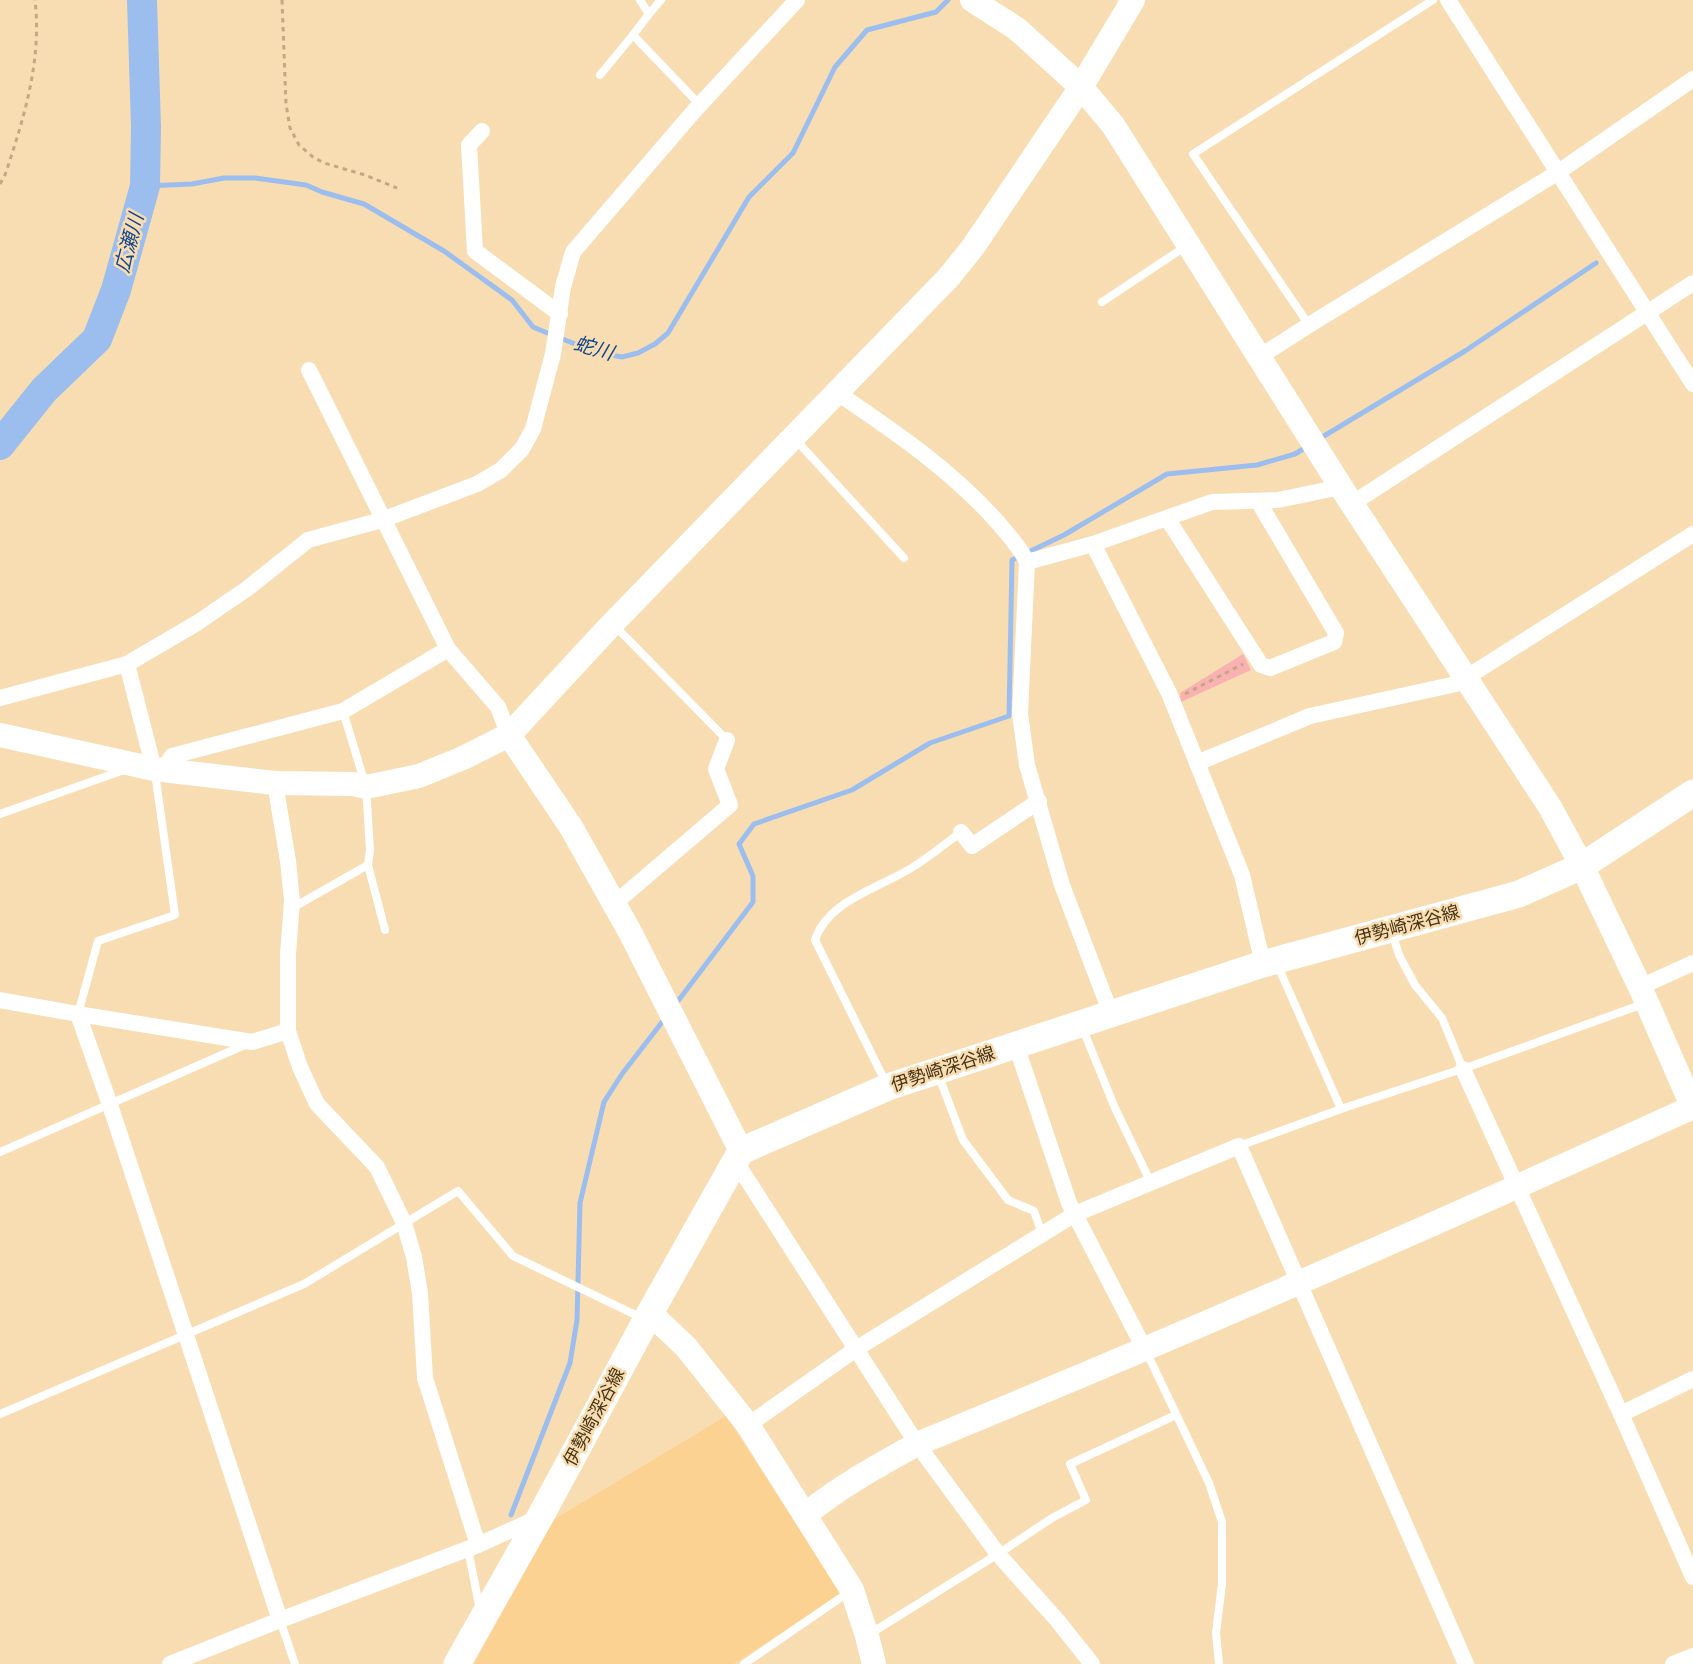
<svg xmlns="http://www.w3.org/2000/svg" width="1693" height="1664" font-family="'IBM Plex Sans','Noto Sans JP',sans-serif">
<rect width="100%" height="100%" fill="#f9ddb2"/>
<path fill="#fbd291" d="M726,1416L841,1593L734,1664H474L553,1520Z"/>
<path fill="#fab1b2" d="M1243,654L1251,670L1181,702L1180,693Z"/>
<g fill="none" stroke-linecap="round" stroke-linejoin="round">
<g stroke="#9cbeef" stroke-width="5">
<path d="M145,186L192,184L224,178H255L306,185L322,192L364,204L444,251L512,300L533,327L545,332L595,352L622,357L638,353L655,344L668,333L749,197L793,153L835,67L867,30L936,12L948,0"/>
<path d="M1319,439L1465,351L1596,263"/>
<path d="M675,1005L753,902V876L739,844L754,824L852,790L930,743L1009,716L1012,560L1064,535L1167,474L1257,465L1295,454L1308,446"/>
<path d="M511,1515L570,1363L577,1320L580,1203L604,1102L622,1074L666,1017"/>
</g>
<path stroke="#9cbeef" stroke-width="30" d="M0,445L44,390L97,339L116,290L145,186L146,127L142,0"/>
<g stroke="#c2a981" stroke-width="3" stroke-dasharray="4.5 4.5" stroke-linecap="butt">
<path d="M282,0L286,104L290,128L299,145L313,157L324,163L365,175L397,188"/>
<path d="M0,184L5,175C24,118 42,61 35,0"/>
<path d="M1185,694L1243,664"/>
</g>
<g stroke="#fff" stroke-width="8">
<path d="M640,0L649,14L633,35L700,105"/>
<path d="M649,14L661,0"/>
<path d="M600,75L633,35"/>
<path d="M1102,302L1186,246"/>
<path d="M1309,325L1193,154L1433,0"/>
<path d="M795,439L904,558"/>
<path d="M613,624L727,740"/>
<path d="M0,814L124,770"/>
<path d="M368,865L385,930"/>
<path d="M292,908L368,865L370,850L366,787L343,711"/>
<path d="M1392,932L1399,955L1415,985L1442,1018L1463,1069"/>
<path d="M1277,964L1341,1109"/>
<path d="M78,1014L98,941L175,915L155,773"/>
<path d="M1082,1027L1115,1108L1150,1181"/>
<path d="M938,1074L963,1140L1008,1200L1034,1211L1042,1234"/>
<path d="M886,1083L815,940C828,900 880,888 913,867C929,857 945,844 961,832"/>
<path d="M1239,1146L1341,1109L1474,1065L1646,1003"/>
<path d="M0,1152L247,1044"/>
<path d="M1146,1351L1209,1483L1222,1522V1584L1216,1633L1219,1664"/>
<path d="M0,1414L304,1284L458,1191L513,1256L644,1319"/>
<path d="M468,1549L480,1610"/>
<path d="M280,1620L295,1664"/>
<path d="M868,1635L998,1554L1052,1518L1086,1500L1070,1464L1176,1415"/>
<path d="M744,1664L849,1592"/>
</g>
<g stroke="#fff" stroke-width="16">
<path d="M1448,0L1693,384"/>
<path d="M482,131L469,145L475,251L560,314"/>
<path d="M1259,357L1309,325L1557,173L1693,79"/>
<path d="M309,370L448,649L498,707L509,735"/>
<path d="M836,392C895,432 953,471 1000,525C1010,537 1020,547 1027,562L1020,714L1027,765L1062,885L1111,1014"/>
<path d="M1353,503L1693,283"/>
<path d="M1167,518L1261,665L1270,668L1334,642L1336,633L1258,501"/>
<path d="M1093,544L1169,693L1242,875L1263,964"/>
<path d="M1027,562L1093,544L1212,502L1278,500L1341,487"/>
<path d="M127,664L154,769"/>
<path d="M0,698L127,664L197,623L248,588L308,540L382,520L477,484L501,470L522,449L533,429L553,354L563,287L573,252L695,110L797,0"/>
<path d="M1197,763L1310,716L1456,684L1693,534"/>
<path d="M163,770L172,756L343,711L448,649"/>
<path d="M275,783L288,861L292,901L288,955V1031L300,1067L317,1104L377,1167L404,1223L414,1257L420,1293L425,1378L478,1545"/>
<path d="M961,832L972,846L1039,801"/>
<path d="M614,904L730,805L716,769L727,740"/>
<path d="M1640,987L1693,963"/>
<path d="M0,1000L78,1014L252,1042L288,1031"/>
<path d="M78,1014L110,1105L280,1620"/>
<path d="M1016,1045L1069,1203L1145,1350"/>
<path d="M1463,1069L1621,1414L1693,1577"/>
<path d="M736,1162L917,1444L998,1554L1057,1620L1092,1664"/>
<path d="M1621,1414L1693,1379"/>
<path d="M748,1425L856,1349L1075,1214L1239,1146L1466,1664"/>
<path d="M170,1664L280,1620L478,1545L540,1517"/>
<path d="M1673,1664L1693,1656"/>
</g>
<g stroke="#fff" stroke-width="24">
<path d="M972,0L1017,29L1081,87L1113,125L1341,487L1550,807L1582,866L1640,987L1693,1108"/>
<path d="M0,735L154,769L275,783L353,784L366,787L419,776L463,758L509,735L612,624L949,277L973,247L1081,87L1133,0"/>
<path d="M509,735L571,827L630,932L741,1151"/>
<path d="M650,1313L686,1347L748,1425L852,1590L867,1636L874,1664"/>
<path d="M805,1515C839,1487 879,1465 917,1444C1178,1337 1437,1224 1693,1107"/>
</g>
<path stroke="#fff" stroke-width="27" d="M457,1664L540,1517L650,1313L741,1151L888,1087L1263,964L1519,894L1582,866L1693,793"/>
</g>
<g text-anchor="middle" stroke-width="5" stroke-linejoin="round" paint-order="stroke">
<g font-size="18" fill="#463313" stroke="#f9ddb2">
<text transform="translate(1407 925) rotate(-15)" y="6">伊勢崎深谷線</text>
<text transform="translate(943 1069) rotate(-18)" y="6">伊勢崎深谷線</text>
<text transform="translate(594 1417) rotate(-62)" y="6">伊勢崎深谷線</text>
</g>
<g font-size="20" font-style="italic" fill="#12458c" stroke="#f9ddb2">
<text transform="translate(129 243) rotate(-75)" y="7">広瀬川</text>
<text transform="translate(594 348) rotate(16)" y="7">蛇川</text>
</g>
</g>
</svg>
